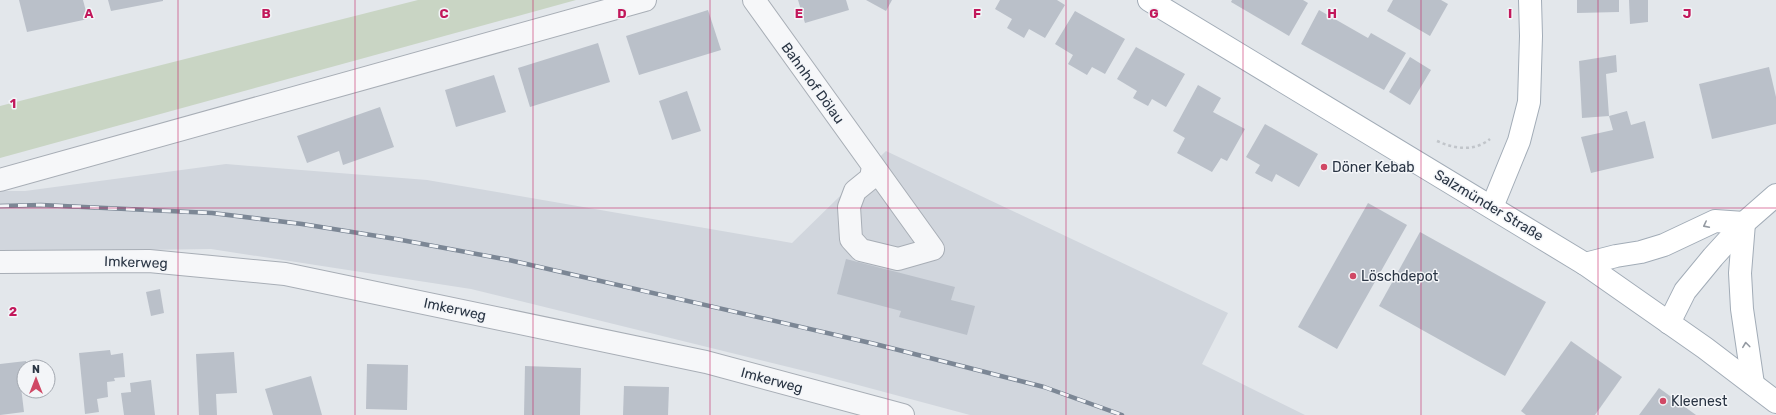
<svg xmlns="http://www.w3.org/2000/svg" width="1776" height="415" font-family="Rubik,sans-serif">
<rect width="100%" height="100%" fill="#e3e7eb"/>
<path fill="#d1d6dd" d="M886,151L1228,313L1202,364L1305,415H970L817,374L471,289L211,249L0,252V191H25L226,164L427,180L792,243Z"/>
<path fill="#c9d5c4" d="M418,0H576L0,158V106Z"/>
<g fill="#bac0c9">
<path d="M19,0H83L88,19L27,32Z"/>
<path d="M108,0H163V1L111,11Z"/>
<path d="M798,0H846L849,10L805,23Z"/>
<path d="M866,0H892L886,11Z"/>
<path d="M1000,0H1057L1065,5L1045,38L1029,29L1024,38L1007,28L1012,19L995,9Z"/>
<path d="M1232,0H1303L1308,3L1289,36L1231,2Z"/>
<path d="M1393,0H1441L1448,4L1430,36L1387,11Z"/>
<path d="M1577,0H1619V12L1577,13Z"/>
<path d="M1629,0H1648V22L1630,24Z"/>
<path d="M708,10L721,50L639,75L626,36Z"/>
<path d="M1319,10L1368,38L1371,33L1406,53L1384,90L1301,44Z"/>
<path d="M1075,11L1125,39L1105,74L1092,67L1087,75L1068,64L1073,55L1055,44Z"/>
<path d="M598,43L610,82L530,107L518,68Z"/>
<path d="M1136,47L1185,74L1166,107L1152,99L1148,106L1133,98L1137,91L1117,79Z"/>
<path d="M1616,55L1617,72L1606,74L1609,116L1582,118L1579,61Z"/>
<path d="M1410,57L1431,70L1410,105L1389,92Z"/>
<path d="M1769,67L1776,97V124L1712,139L1699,84Z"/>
<path d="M494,75L506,112L456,127L445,90Z"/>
<path d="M1198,85L1221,98L1213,112L1245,129L1227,161L1221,158L1212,172L1177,153L1185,138L1173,131Z"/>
<path d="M687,91L701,131L672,140L659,101Z"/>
<path d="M380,107L394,147L343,165L339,151L307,163L297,136Z"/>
<path d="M1627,111L1631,125L1645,121L1654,158L1591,173L1581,137L1613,130L1609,116Z"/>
<path d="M1265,124L1318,154L1299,187L1276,174L1272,182L1255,173L1260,165L1246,157Z"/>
<path d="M1368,203L1407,225L1337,349L1298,327Z"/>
<path d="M1420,232L1546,302L1505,376L1379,306Z"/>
<path d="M846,259L955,287L951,300L975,306L967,335L899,317L901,311L837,294Z"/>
<path d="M160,289L164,313L151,316L146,292Z"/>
<path d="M1571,341L1622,377L1595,415H1526L1521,411Z"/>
<path d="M110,350L111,355L123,353L125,377L114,378L115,381L107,382L108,397L97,399L99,412L85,414L79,353Z"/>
<path d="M234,352L237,393L216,394L217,415H199L196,354Z"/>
<path d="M26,361L27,367H24V386L21,387L24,412L0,415V364Z"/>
<path d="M367,364L408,365L407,410L366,409Z"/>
<path d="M525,366L581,368L580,415H524Z"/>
<path d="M311,376L322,415H273L265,389Z"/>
<path d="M151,380L155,415H124L121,393L131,392L130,383Z"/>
<path d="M624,386L669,387L668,415H623Z"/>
<path d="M1659,388L1696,415H1639Z"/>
</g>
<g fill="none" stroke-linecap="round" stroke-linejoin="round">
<g stroke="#a8aeb6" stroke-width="24">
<g id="minor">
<path d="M754,0L933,249L898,259L861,250L851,239L849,207L855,191L871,178L873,166"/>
<path d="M0,180L645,0"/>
<path d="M0,262L149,261L285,274L706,362L903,415"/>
</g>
</g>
<g stroke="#a2acb7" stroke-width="24">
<g id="major">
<path d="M1149,0L1585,264L1705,348L1776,402"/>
<path d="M1492,207L1519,141L1529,102L1531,36L1530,0"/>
<path d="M1744,223L1740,273L1742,309L1753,384"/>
<path d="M1585,264L1616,256L1641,252L1664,245L1715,221L1744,223"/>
<path d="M1669,323L1685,291L1713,257L1744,223L1776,195"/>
</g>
</g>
<path stroke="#c1c5ca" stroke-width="2.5" stroke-dasharray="3 3" stroke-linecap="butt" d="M1437,141C1455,149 1474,152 1490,139"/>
<use href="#minor" stroke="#f6f7f9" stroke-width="22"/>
<use href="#major" stroke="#fff" stroke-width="22"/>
<g stroke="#7c8795" stroke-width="4.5">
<path id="rail" d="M0,206L41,205L212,213L302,224L396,239L509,260L875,344L1044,387L1122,415"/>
</g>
<use href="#rail" stroke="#f3f5f8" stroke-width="3" stroke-dasharray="9" stroke-linecap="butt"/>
</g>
<defs><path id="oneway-chevron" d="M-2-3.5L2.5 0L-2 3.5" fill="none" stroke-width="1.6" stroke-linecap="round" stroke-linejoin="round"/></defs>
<g stroke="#949aa2">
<use href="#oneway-chevron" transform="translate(1706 225) rotate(153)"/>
<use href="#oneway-chevron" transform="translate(1746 345) rotate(-97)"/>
</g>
<path fill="none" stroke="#c2185b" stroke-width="1" stroke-opacity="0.55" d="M178,0V415M355,0V415M533,0V415M710,0V415M888,0V415M1066,0V415M1243,0V415M1421,0V415M1598,0V415M0,208H1776"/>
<g fill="#d04865" stroke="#f3f5f8" stroke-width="1.5">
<circle cx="1324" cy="167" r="4"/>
<circle cx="1353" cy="276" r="4"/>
<circle cx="1663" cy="401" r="4"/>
</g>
<g text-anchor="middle" stroke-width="3" stroke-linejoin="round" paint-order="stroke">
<g font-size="14" fill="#2a3544" stroke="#f3f5f8">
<text transform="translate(813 83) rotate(54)" y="5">Bahnhof Dölau</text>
<text transform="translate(1489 205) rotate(31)" y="5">Salzmünder Straße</text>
<text transform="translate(136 262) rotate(2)" y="5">Imkerweg</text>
<text transform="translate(455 309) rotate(12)" y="5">Imkerweg</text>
<text transform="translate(772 380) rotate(15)" y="5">Imkerweg</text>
</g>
<g font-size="14" fill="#2a3544" stroke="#f3f5f8" text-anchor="start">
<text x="1332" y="172">Döner Kebab</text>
<text x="1361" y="281">Löschdepot</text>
<text x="1671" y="406">Kleenest</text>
</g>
</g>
<g font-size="13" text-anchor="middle" font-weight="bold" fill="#c2185b" stroke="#f3f5f8" stroke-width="3" stroke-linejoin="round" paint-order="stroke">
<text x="89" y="18">A</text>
<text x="266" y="18">B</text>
<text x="444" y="18">C</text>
<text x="622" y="18">D</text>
<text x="799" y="18">E</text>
<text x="977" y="18">F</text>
<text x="1154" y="18">G</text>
<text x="1332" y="18">H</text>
<text x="1510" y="18">I</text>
<text x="1687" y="18">J</text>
<text x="13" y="108">1</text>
<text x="13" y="316">2</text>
</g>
<g transform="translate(36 379)"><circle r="19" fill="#f3f5f8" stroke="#a3a8b0"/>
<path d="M0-3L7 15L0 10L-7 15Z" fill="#d04865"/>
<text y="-6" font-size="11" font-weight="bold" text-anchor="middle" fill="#2a3544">N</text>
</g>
</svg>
